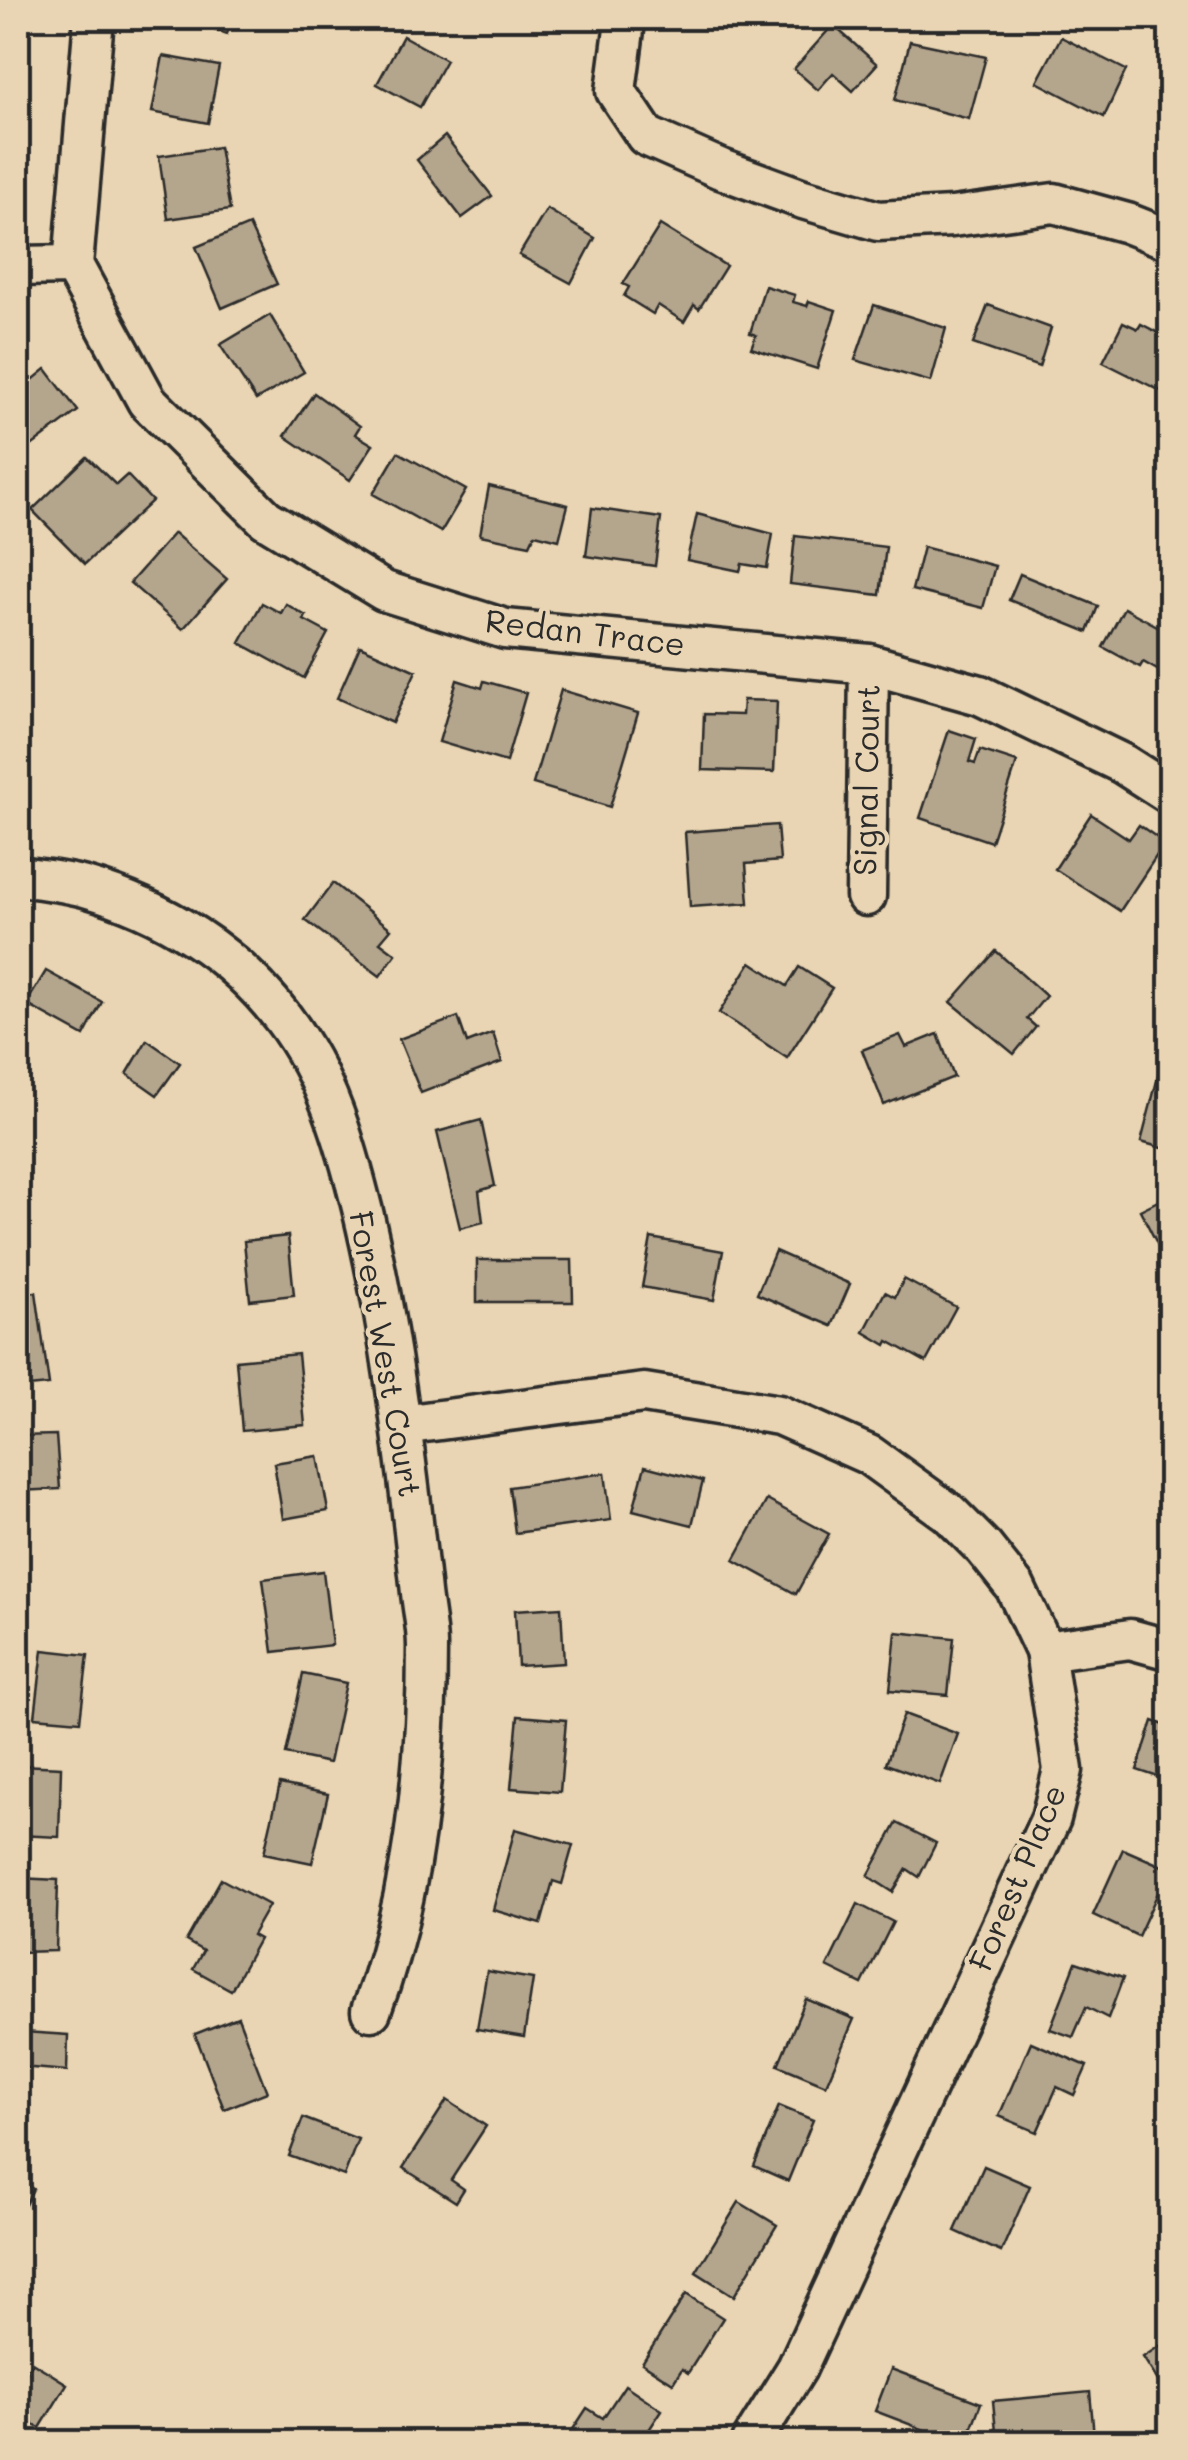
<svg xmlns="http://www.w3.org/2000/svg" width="1188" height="2460" font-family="Mali,sans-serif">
<rect width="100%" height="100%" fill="#e9d5b3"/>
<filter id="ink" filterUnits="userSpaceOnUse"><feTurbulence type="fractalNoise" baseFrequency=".01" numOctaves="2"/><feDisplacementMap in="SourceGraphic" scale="20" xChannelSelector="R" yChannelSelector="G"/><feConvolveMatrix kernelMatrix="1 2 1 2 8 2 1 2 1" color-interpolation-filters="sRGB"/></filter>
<g filter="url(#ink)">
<g fill="#b4a58d" stroke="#2b2b2b" stroke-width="2.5">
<path d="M183,18H233L227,34Z"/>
<path d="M833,25L877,64L853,91L833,73L818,90L794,69Z"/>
<path d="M403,36L446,60L420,107L377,84Z"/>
<path d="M1061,37L1126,70L1104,117L1037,82Z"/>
<path d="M910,41L986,57L969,119L895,100Z"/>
<path d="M163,56L219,66L208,123L152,112Z"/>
<path d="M1170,89V119L1158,112Z"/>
<path d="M445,136L492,196L462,218L417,160Z"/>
<path d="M219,147L230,210L168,219L159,156Z"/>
<path d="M547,209L595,238L571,283L519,255Z"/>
<path d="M249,225L277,284L222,308L196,247Z"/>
<path d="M660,225L726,266L699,309L694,305L684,322L658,305L653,314L624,296L629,287L623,284Z"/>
<path d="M765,286L795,295L793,302L807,306L809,301L836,310L817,369L751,348L756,335L750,333Z"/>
<path d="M874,305L946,328L931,382L855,360Z"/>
<path d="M988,305L1051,328L1039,367L973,344Z"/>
<path d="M270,315L304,372L256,400L220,345Z"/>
<path d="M1123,322L1138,329L1141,324L1170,339V387L1167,394L1103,362Z"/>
<path d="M46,369L78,411L18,456V378L24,387Z"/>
<path d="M314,393L360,426L355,434L373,445L350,480L285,436Z"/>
<path d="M398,452L466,490L441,532L373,494Z"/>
<path d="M87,457L116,485L127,475L152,501L85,564L32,510Z"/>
<path d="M489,486L568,505L559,540L535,534L530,545L480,535Z"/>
<path d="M592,508L661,518L655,566L586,556Z"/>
<path d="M697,514L773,534L767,568L742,564L740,571L687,560Z"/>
<path d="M174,533L227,579L183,629L130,583Z"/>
<path d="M795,536L886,547L880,595L790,584Z"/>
<path d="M923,547L995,566L983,608L912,590Z"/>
<path d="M1020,574L1098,606L1088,632L1009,600Z"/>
<path d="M262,603L281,613L286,604L306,616L304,620L328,633L304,678L240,643Z"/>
<path d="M1124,608L1170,633V672L1168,676L1143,662L1140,667L1103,647Z"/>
<path d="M360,646L416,671L392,723L337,698Z"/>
<path d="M457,680L482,688L484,681L526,693L506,762L439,742Z"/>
<path d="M561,690L638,713L610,807L533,784Z"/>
<path d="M743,700L777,701L774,772L702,770L704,714L742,715Z"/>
<path d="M949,730L976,739L969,762L975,764L980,750L1017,762L991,842L920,818Z"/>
<path d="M1091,814L1129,839L1139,825L1165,843L1120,911L1055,869Z"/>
<path d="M777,825L780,861L746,864L749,903L690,907L685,832Z"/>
<path d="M333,883L391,929L380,942L396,954L380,976L305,920Z"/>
<path d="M996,951L1046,996L1027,1019L1036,1027L1014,1054L951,1002Z"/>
<path d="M751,962L787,986L799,967L832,988L787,1058L719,1013Z"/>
<path d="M46,971L102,1002L84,1036L26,1004Z"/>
<path d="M458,1017L467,1043L493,1033L502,1062L421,1093L399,1039Z"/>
<path d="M938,1034L954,1077L884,1105L862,1050L900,1035L906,1047Z"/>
<path d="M147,1040L180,1063L157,1095L127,1074Z"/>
<path d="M1161,1065L1170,1068V1150L1141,1142Z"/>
<path d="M481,1120L495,1186L479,1191L483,1222L460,1228L437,1132Z"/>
<path d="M1170,1195V1269L1140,1210Z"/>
<path d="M288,1236L294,1295L250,1300L244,1241Z"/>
<path d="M651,1238L723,1251L714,1300L642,1287Z"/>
<path d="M775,1251L850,1284L832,1326L757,1294Z"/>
<path d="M477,1260H572L573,1302H477Z"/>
<path d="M904,1279L956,1307L926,1362L888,1341L886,1345L864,1332L885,1292L895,1297Z"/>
<path d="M36,1292L49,1385L18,1388V1294Z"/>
<path d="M298,1354L305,1425L242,1431L236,1360Z"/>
<path d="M56,1435L60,1489L18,1491V1436Z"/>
<path d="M318,1456L328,1511L283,1519L274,1463Z"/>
<path d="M645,1466L703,1481L692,1525L633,1510Z"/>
<path d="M605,1473L611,1520L515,1533L509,1487Z"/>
<path d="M767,1500L829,1534L796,1594L734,1560Z"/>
<path d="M323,1571L332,1645L273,1652L263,1579Z"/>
<path d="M561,1607L564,1663L518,1666L515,1610Z"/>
<path d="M896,1632L954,1638L948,1695L890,1690Z"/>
<path d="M43,1650L88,1655L80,1721L35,1717Z"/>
<path d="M303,1674L346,1683L329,1763L286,1754Z"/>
<path d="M904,1714L958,1734L940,1784L886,1764Z"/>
<path d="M518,1716L566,1720L560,1792L511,1788Z"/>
<path d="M1153,1721L1170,1727V1781L1137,1770Z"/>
<path d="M20,1765L61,1767L59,1837L18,1835Z"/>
<path d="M280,1784L328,1794L312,1863L264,1853Z"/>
<path d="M897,1823L936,1843L919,1877L907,1869L893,1892L868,1876Z"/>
<path d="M515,1829L573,1845L562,1884L553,1881L541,1924L493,1910Z"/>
<path d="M1123,1849L1169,1869L1138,1936L1093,1915Z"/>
<path d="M18,1878L58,1880L56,1951L18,1952Z"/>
<path d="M221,1879L269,1905L252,1935L259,1939L231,1990L193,1969L203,1951L186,1941Z"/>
<path d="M858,1904L893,1922L862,1984L827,1967Z"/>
<path d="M1076,1962L1123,1978L1108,2018L1086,2007L1073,2037L1050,2029Z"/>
<path d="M487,1971L533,1979L524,2037L477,2029Z"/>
<path d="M806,1999L854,2019L826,2085L778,2065Z"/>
<path d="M238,2017L267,2092L224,2109L195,2034Z"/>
<path d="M24,2032L68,2035L67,2071L21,2067Z"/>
<path d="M1031,2042L1087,2066L1074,2095L1057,2087L1037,2132L999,2116Z"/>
<path d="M447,2100L486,2126L451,2180L464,2189L456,2202L403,2168Z"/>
<path d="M779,2106L813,2120L788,2181L754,2166Z"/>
<path d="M303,2118L358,2139L344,2176L289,2156Z"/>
<path d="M984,2166L1030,2186L1001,2252L955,2231Z"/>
<path d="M18,2180L33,2189L18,2219Z"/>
<path d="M739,2202L777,2225L734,2296L696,2272Z"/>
<path d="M686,2294L723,2318L688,2373L682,2369L673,2383L642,2363Z"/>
<path d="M1170,2339V2384L1163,2389L1143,2357Z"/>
<path d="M32,2362L67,2384L40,2428L18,2416V2388Z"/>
<path d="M891,2369L981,2403L966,2442H956L875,2411Z"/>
<path d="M625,2385L662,2410L641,2442H570L566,2440L587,2408L603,2418Z"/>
<path d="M1090,2392L1094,2436L1024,2442H997L993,2401Z"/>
</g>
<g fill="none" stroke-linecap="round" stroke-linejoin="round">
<g stroke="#2b2b2b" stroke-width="45">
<g id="minor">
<path d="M94,18L73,265L147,401L266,519L384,591L505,629L869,664L980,695L1123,764L1170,794"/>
<path d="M628,18L625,22L616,91L646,136L721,169L803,199L878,221L952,217L1054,203L1127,223L1170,240"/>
<path d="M18,266L73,265"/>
<path d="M18,876C40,879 63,881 85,887C163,909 234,953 283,1018C327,1076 346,1143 363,1212C386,1308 399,1405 411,1503C414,1533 418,1563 421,1593C423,1611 427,1629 427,1646C427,1768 414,1896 371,2011"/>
<path d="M866,896L869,664"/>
<path d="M402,1425L644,1393L779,1415L869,1455L949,1513L984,1548L1015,1587L1045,1651L1063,1770L1051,1818L797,2368L751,2442"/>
<path d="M1045,1651L1130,1639L1170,1650"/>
</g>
</g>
<use href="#minor" stroke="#e9d5b3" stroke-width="38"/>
</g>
</g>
<g text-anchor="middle" stroke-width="9" stroke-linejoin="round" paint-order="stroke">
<g font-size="32" fill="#2b2b2b" stroke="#e9d5b3">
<text transform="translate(585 633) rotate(7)" y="11">Redan Trace</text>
<text transform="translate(867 780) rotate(-89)" y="11">Signal Court</text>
<text transform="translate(385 1354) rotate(80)" y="11">Forest West Court</text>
<text transform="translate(1018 1878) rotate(-67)" y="11">Forest Place</text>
</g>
</g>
<rect width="1188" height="2460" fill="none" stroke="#e9d5b3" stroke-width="60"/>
<rect x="30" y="30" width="1128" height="2400" fill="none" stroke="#2b2b2b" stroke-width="4" filter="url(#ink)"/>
</svg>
